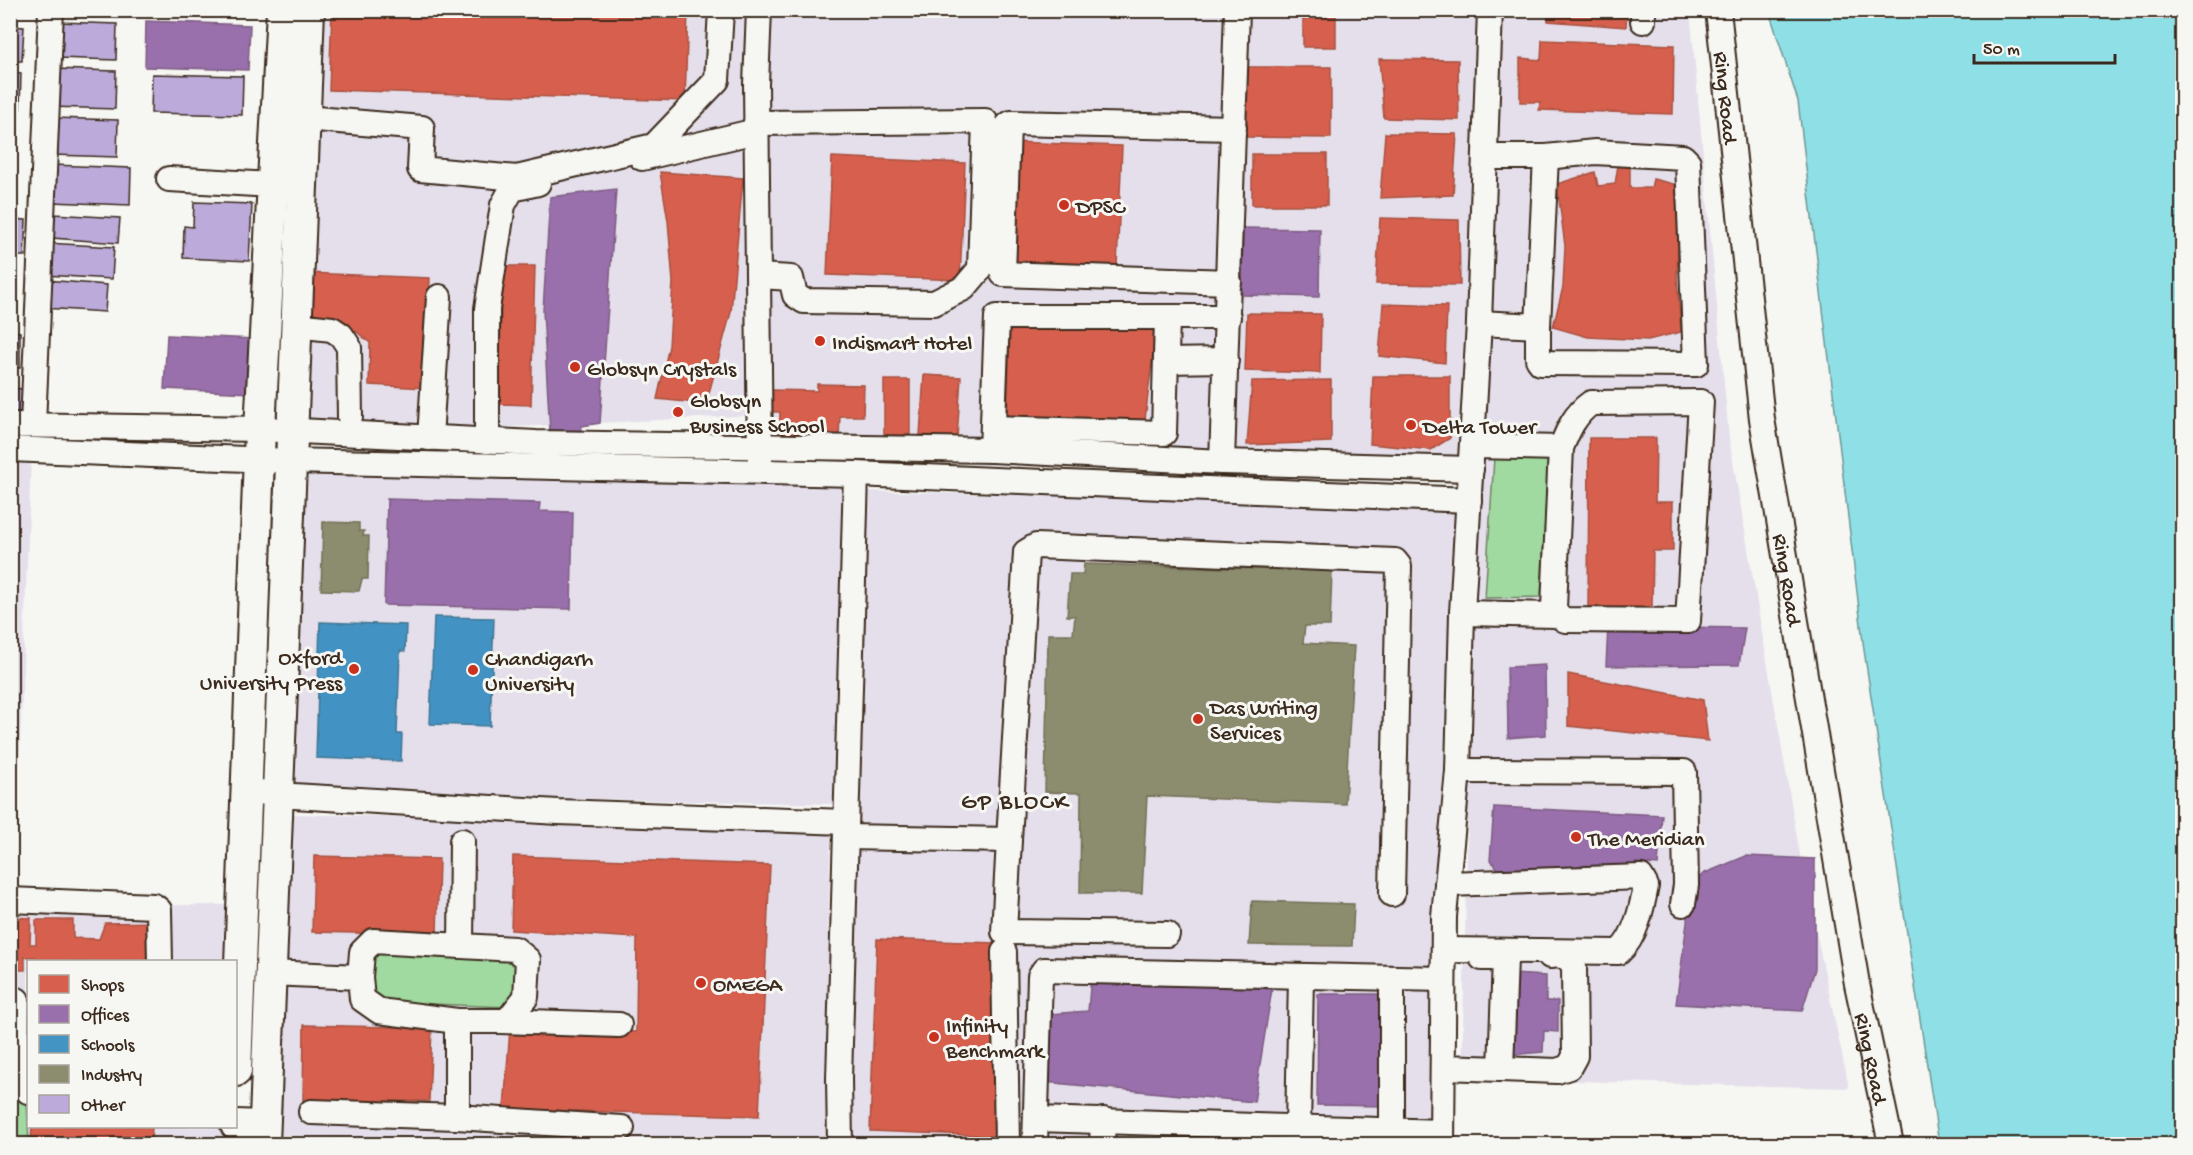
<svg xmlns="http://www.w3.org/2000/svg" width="2193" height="1155" font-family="'Gochi Hand',sans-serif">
<rect width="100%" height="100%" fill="#f6f6f2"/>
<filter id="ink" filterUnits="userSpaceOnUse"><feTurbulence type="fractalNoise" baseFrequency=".0167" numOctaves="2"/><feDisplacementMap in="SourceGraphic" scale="12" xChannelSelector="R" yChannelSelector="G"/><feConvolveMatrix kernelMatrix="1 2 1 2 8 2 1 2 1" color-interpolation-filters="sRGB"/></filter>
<g filter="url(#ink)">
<g fill="#e4dfeb">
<path d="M317,11H1224L1211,469L986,465L761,415L299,437Z"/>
<path d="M1242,11H1690L1729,438L1801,861L1849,1088L1462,1078L1475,478L1220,477Z"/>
<path d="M11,456L31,457L14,903H11Z"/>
<path d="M290,461L843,484L833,804L290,792Z"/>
<path d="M863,491L1456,506L1443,954L1430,1126L1421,1144H474L276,1135L289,814L831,827L828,928L856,938Z"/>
<path d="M231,905L229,961L28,962V1126L224,1127V1144H11L10,906Z"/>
</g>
<g fill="#a0daa0" stroke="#6e825f" stroke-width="1.5">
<path d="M1494,458H1548L1541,597L1485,598Z"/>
<path d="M377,949L511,953L525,964L519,995L509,1007L380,1002L365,990V954Z"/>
<path d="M10,993L22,994L29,1144H11Z"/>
</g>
<path fill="#8fe0e6" stroke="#6d9796" stroke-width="1.5" d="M1769,11H2182V1144H1939L1864,650L1798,101Z"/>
<g fill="#d6604d" stroke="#a8503f" stroke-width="1.5">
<path d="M332,10H688L685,101L329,90Z"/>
<rect x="1303" y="10" width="33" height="37"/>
<path d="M1548,10H1627L1626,27L1548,21Z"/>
<path d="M1542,40L1674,45L1673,114L1539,110L1540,102H1520V58L1541,60Z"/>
<path d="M1379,59L1458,60L1459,120L1384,118Z"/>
<path d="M1247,67H1331V138L1246,137Z"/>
<path d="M1385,133L1457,134L1453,195L1380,198Z"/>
<path d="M1011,142L1122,146L1117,267L1007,264Z"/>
<rect x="1252" y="154" width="75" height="51"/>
<path d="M832,157L965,163L960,280L827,275Z"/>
<path d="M1618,165L1630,167V188H1651L1653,179L1686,187L1678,233L1677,278L1681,332L1648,340L1588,337L1553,327L1563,287L1565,246L1557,184L1595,172L1598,186L1615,184Z"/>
<path d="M660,172L743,178L731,312L706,404L657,399L669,346L673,282L668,221Z"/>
<path d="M1380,218L1459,220L1460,285L1376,284Z"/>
<path d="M502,266H535L531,405L499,404Z"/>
<path d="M307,273L430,278L426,388L369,385L370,343L357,332H347L343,320H305Z"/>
<path d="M1383,304L1447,306L1445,363L1379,356Z"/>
<path d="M1247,313L1321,314L1320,373L1245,371Z"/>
<path d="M1156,328L1144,428L1007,423L1010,330Z"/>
<path d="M924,375L961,377L957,438L920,435Z"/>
<path d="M1373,376H1450V438L1431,450L1370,444Z"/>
<rect x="884" y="380" width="26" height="55"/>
<path d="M1331,380V442L1247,445L1252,381Z"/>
<path d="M817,384L864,385L863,416H840L839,438L779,436L780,412H771L772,390L817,391Z"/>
<path d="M1589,438H1656L1655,502H1673V551H1653L1652,608H1588Z"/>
<path d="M1568,674L1703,700L1708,741L1568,726Z"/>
<path d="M314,856L439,859L437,935L312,932Z"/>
<path d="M513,856L770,865L759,1116L504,1109L510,1028L636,1032L637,938L511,930Z"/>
<path d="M10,917L31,918L30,944H36V920H73V938L99,939L105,923L158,922V962H36V957H25V970H10Z"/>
<path d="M877,939L996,943L994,1136L870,1131Z"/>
<path d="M304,1025L432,1028L429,1101H303Z"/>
<path d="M32,1126H152L151,1144H31Z"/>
</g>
<g fill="#9970ab" stroke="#7d5b81" stroke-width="1.5">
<path d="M146,21L250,25L248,70L145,67Z"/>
<path d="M616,189L600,423L582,426L580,436L550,432L543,311L550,197Z"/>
<path d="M1243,228L1320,229L1319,297L1242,295Z"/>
<path d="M167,335L255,339L252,393L164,389Z"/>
<path d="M387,499L540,503L539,511L573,512L571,609L384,605Z"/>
<path d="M1608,626L1745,628L1739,665L1606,666Z"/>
<path d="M1545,665L1546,735L1508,738L1507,667Z"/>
<path d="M1494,807L1662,815L1658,865L1635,863L1633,872L1498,869L1490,860Z"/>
<path d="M1746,856L1815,859V969L1802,1011L1676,1004L1692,886L1703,874Z"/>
<path d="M1513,974L1546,976V1001H1558V1032L1544,1031L1543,1052L1510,1055Z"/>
<path d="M1091,976L1272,989L1254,1102L1044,1082L1050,1014L1088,1011Z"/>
<path d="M1318,994H1386L1385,1106L1317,1105Z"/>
</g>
<g fill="#4393c3" stroke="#417492" stroke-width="1.5">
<path d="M434,617L494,618L490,726L430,724Z"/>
<path d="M320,622L406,625L405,651H400L397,734H402L401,761L316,758Z"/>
</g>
<g fill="#8c8c6e" stroke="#746f56" stroke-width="1.5">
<path d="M323,522L359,523V531H364L363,536H369L368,579H362L359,591L321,590Z"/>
<path d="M1084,564L1332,571L1330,626H1305L1303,643L1354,646L1345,804L1147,796L1142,893H1080L1081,793L1045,792L1048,634H1073L1075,616H1067L1070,574H1083Z"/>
<path d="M1252,901L1354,904L1352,946L1249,945Z"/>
</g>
<g fill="#bbaada" stroke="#3b2a1e" stroke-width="1.5">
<path d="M58,22L117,24L116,60L57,58Z"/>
<path d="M10,26L24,27L22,61H10Z"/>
<path d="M53,69L116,71L115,109L52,107Z"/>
<path d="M10,72L21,73L20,109H10Z"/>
<path d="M152,74L243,76L242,115L151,113Z"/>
<path d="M53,118L118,120L117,157L52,155Z"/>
<path d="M10,127H14L13,162H10Z"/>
<path d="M52,165L131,168L130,205L51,202Z"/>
<path d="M194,202L252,204L249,261L183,258L184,226L193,227Z"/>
<path d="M53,214L120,218L118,243L52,238Z"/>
<path d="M10,219L26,220L24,256H10Z"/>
<path d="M47,243L114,247L112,279L45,275Z"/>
<path d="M46,280L107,285L105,312L44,308Z"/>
<path d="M10,331L20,332V368H10Z"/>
<path d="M10,388L24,389L23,412H10Z"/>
</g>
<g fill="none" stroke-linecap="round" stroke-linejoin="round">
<g stroke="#3b2a1e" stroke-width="28">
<g id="minor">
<path d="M759,10L756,84L760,464"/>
<path id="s1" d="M1718,10L1762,419L1857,984L1891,1144"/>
<path d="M1643,21V10"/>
<path d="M304,118L422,128L420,169L517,178L654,146L717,80L721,10"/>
<path d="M756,123L985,121L980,269L964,288L934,303L804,301L795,295L791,278L759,276"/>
<path d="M1485,157H1546L1595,152L1683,157L1688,162L1696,364L1541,363L1538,359V326"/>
<path d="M642,158L756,131"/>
<path d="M169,179L272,185"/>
<path d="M1229,282L1003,274L1008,125L1011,123L1234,128"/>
<path d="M1479,323L1538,326L1546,157"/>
<path d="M296,325L332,329L341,335L349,347L350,417"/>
<path d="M1166,361L1226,360"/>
<path d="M10,425L260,429L536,443L992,450L1222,462L1471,469"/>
<path d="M33,425L51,10"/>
<path d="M993,428L1164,433L1167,318"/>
<path d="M430,438L439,297"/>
<path d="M487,441V309L503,205L512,189L538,183"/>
<path d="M1472,446L1561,448C1568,430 1575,414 1591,403L1701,402L1688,621L1565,620L1557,615L1554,608L1561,448"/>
<path d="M10,449L290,461L856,474L1469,500"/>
<path d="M992,450L997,317H1228"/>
<path d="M1222,462L1237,10"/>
<path d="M1462,613L1557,615"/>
<path d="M1458,771L1684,772L1686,885L1683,904"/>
<path d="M260,792L277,795L558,812L846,822"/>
<path d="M846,837L1009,840L1026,552L1036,546L1395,561L1399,566L1392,894"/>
<path d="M1009,840L1004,932L1167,934"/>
<path d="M10,900L154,906L159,910L160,962"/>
<path d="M461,946L462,841"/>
<path d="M1444,950L1619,952C1636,937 1642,907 1646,886L1641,877L1447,884"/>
<path d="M1004,952L1007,1144"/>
<path d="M270,973L360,977L362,952L373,941L515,949L528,960L526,997L507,1021H457L379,1011L362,999L360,977"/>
<path d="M10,1000H17L16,1079L28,1091"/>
<path d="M457,1021V1117"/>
<path d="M500,1021L619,1025"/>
<path d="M1443,1067L1501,1069L1505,958H1482"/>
<path d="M1501,1069L1557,1071L1569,1067L1575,1056L1574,966C1568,955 1561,955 1550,956"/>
<path d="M311,1112L457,1117L622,1128"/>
<path d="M1037,1119L1442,1132"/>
<path d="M1298,1128L1301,977"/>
<path d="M1392,1132V978"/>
<path d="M840,1144L839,1079L856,474"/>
<path d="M1035,1144L1040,976L1044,970L1443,979"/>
<path d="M1102,1144L1103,1120"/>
<path d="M1442,1144L1444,916L1458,771L1462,613L1479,323L1490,10"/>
</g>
</g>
<g stroke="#3b2a1e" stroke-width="34">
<g id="major">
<path d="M236,1071L260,429L282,10"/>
<path d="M236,1125L264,1126"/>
<path d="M264,1144L309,10"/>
</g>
</g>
<use href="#minor" stroke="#f6f6f2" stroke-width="24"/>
<use href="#major" stroke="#f6f6f2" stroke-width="30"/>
</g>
</g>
<g fill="#c8321e" stroke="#f6f6f2" stroke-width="2">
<circle cx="1064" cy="205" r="6"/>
<circle cx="820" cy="341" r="6"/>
<circle cx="575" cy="367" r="6"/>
<circle cx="678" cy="412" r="6"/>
<circle cx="1411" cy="425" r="6"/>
<circle cx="354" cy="669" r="6"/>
<circle cx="473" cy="670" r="6"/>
<circle cx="1198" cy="719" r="6"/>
<circle cx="1576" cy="837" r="6"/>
<circle cx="701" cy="983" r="6"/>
<circle cx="934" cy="1037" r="6"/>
</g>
<g text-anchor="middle" stroke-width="6" stroke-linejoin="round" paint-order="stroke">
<g font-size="22" fill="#3b2a1e" stroke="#f6f6f2">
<text dy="8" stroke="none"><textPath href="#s1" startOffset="88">Ring Road</textPath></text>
<text dy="8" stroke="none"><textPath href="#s1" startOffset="574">Ring Road</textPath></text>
<text dy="8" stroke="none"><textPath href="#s1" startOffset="1060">Ring Road</textPath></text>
</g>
<g font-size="22" fill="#3b2a1e" stroke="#f6f6f2" text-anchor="start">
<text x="1076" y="213">DPSC</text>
<text x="832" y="349">Indismart Hotel</text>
<text x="587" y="375">Globsyn Crystals</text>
<text x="690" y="407">Globsyn<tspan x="690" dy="25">Business School</tspan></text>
<text x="1423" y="433">Delta Tower</text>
<text x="342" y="664" text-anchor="end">Oxford<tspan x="342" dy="25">University Press</tspan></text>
<text x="485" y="665">Chandigarh<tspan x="485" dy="25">University</tspan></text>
<text x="1210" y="714">Das Writing<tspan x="1210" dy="25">Services</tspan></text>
<text x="1588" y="845">The Meridian</text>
<text x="713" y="991">OMEGA</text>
<text x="946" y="1032">Infinity<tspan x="946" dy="25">Benchmark</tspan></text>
</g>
<g font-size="24" letter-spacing="1.5" fill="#3b2a1e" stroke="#f6f6f2">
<text x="1015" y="808">GP BLOCK</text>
</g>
</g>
<rect width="2193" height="1155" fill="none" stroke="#f6f6f2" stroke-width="36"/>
<rect x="18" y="18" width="2157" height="1119" fill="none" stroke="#3b2a1e" stroke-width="2" filter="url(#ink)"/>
<rect x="27" y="960" width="210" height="168" fill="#f6f6f2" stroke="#aba49d" stroke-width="1.5"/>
<rect x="39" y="975" width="30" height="18" fill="#d6604d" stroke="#aba49d" stroke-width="1.5"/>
<text x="81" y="990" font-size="18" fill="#3b2a1e">Shops</text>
<rect x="39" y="1005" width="30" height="18" fill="#9970ab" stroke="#aba49d" stroke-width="1.5"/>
<text x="81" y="1020" font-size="18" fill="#3b2a1e">Offices</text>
<rect x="39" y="1035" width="30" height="18" fill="#4393c3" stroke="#aba49d" stroke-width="1.5"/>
<text x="81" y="1050" font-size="18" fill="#3b2a1e">Schools</text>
<rect x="39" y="1065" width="30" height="18" fill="#8c8c6e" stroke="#aba49d" stroke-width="1.5"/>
<text x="81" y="1080" font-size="18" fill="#3b2a1e">Industry</text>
<rect x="39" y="1095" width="30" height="18" fill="#bbaada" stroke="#aba49d" stroke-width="1.5"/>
<text x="81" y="1110" font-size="18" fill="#3b2a1e">Other</text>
<path d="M1974 54v9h141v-9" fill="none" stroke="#3b2a1e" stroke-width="3"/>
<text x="1983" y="54" font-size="18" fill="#3b2a1e" stroke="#f6f6f2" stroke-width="4.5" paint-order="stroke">50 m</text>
</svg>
